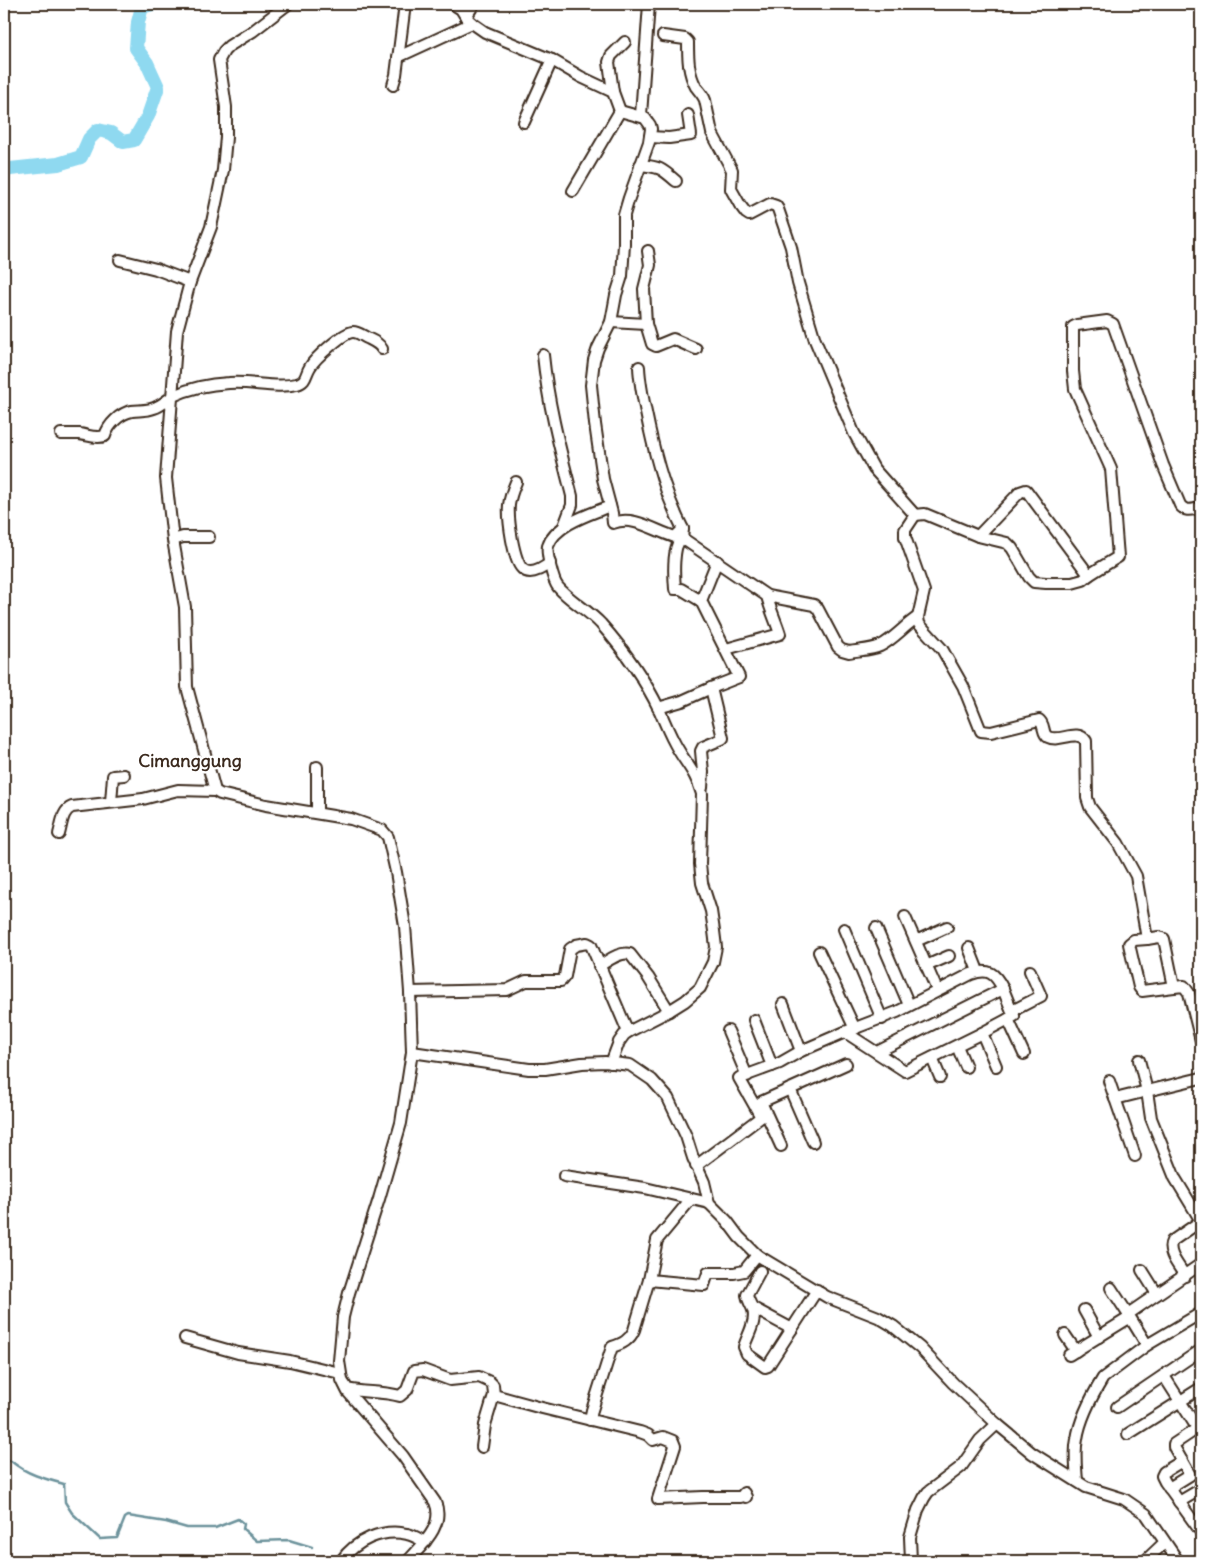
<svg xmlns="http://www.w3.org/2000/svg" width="1205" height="1565" font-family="Delius,sans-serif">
<rect width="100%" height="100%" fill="#fff"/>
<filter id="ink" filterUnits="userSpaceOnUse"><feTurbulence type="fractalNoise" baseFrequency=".02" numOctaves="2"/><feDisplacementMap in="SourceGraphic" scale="10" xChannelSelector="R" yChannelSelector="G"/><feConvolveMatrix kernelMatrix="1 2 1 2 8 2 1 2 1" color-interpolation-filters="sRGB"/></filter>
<g filter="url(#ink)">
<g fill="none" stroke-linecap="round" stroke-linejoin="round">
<path stroke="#6d939c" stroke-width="2.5" d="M4,1461H11C26,1474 45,1479 64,1484L65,1502L72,1513L100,1539L117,1538L125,1518L128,1516L166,1522L187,1528H215L238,1519L244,1524L243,1529L257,1541L289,1540L312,1547"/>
<path stroke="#8fd9f0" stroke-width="14" d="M4,172L10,169L58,164L81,157L89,139L98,130L111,133L123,142L134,140L148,116L158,87L147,63L136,48L138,22L142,7L152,4"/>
<g stroke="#3b2a1e" stroke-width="14">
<g id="minor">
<path d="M288,4L253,31L229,46L224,51L219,60L226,107V137L223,170L211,227L190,282L177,331L166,478L173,540L185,607L187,687L215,791L220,794L266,805L351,819L382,830L388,837L396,872L405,926L410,992L412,1052L401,1123L379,1199L349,1293L343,1317L339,1361L342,1380L348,1392L403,1456L435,1502C445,1525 423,1544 408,1561"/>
<path d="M453,4L461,9L466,17"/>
<path d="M474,4L466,17L472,23L485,32L552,60L581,77L613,92L620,111L573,191"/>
<path d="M663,36L685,39L688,42C688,57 688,73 696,87C700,92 703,95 705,100L712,133L732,170L731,189L740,205L746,213L749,215L770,204L776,206L778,209L791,247L798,283L815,340L854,433L874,469L915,515L905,530V537L924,591L918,617"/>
<path d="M398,57L472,23"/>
<path d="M393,85L396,75L405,4"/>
<path d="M613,92L609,62L611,56L625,42"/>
<path d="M620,111L645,118L650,125L651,129L649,142L629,198L624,215V244L622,276L616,295L611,322L598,348L594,360L591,385L595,424L603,479L612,513L613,523C634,515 655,531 675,537L683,529L682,538L767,596L814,605L818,609L838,647L842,650L849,652C859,650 871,650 880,646C894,639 905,625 918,617L919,624L942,649L963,686L981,731L991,732L1039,720C1045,724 1042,734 1048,737C1060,743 1077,728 1086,741L1087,798L1090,807L1118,843L1136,876L1147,939L1159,937L1164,939L1174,987L1184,986L1189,993L1201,1041"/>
<path d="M641,115L649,4"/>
<path d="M524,122L552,60"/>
<path d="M650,137L669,138L691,135L688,115"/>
<path d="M640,165C660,167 661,168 676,181"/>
<path d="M648,251L650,265L644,289L646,324L652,344L656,346L673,339L696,349"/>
<path d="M120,260L156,269L190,282"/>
<path d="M611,322L646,324"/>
<path d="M543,355C548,404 560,449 572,496V505L564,526"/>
<path d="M639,367C640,388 645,407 649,427C657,463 666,496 683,529"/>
<path d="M61,434C67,434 73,434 79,434C88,435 95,439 105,436C108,425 120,413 132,411C139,410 147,411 154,408C161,406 167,400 173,396C190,388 210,384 229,383C251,381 275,389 297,384C307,381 305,375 310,367C315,358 344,332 353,332C358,332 363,336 367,338C373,341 379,343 382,349"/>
<path d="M516,482C513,489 510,497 509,505C508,516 510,529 512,540C517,565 522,584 550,563"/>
<path d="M610,506C591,514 555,524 548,546C546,553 553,581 558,587C570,601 588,610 601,624C624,650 644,678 659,709C664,721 669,733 675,744C685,763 696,772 702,794L700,864L702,883L711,911L714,931L716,947L713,962L700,988L685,1001L669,1011L628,1032L624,1035L619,1042L611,1063"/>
<path d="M915,515L925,514L978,536L1007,543L1012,548L1029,577L1034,582L1046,583H1072L1083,580L1089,575"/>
<path d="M978,536L1020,492L1026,490L1089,575L1100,568L1118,557L1111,469L1075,389L1073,371V327L1077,325L1107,321L1113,324L1163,465L1180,505C1186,513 1193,509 1201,508"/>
<path d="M682,538C672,545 674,577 675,589H681L701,601L739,677L711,688L723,738L722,739L703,747L701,751L703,772L702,788"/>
<path d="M173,540L183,537H209"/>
<path d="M701,601L717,561"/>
<path d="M726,649L780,634C776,621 770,609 767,596"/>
<path d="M658,708L682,701L711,688"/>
<path d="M111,802L113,776L124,775"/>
<path d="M317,813V767"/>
<path d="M59,834C62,824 62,811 72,807L143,799L178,790L215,791"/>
<path d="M905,917L937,990"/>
<path d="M876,928L909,1005"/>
<path d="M844,929L882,1019"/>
<path d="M1147,939L1134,940L1129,944L1139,987L1142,991L1174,987"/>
<path d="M916,941L947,927"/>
<path d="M969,948L978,971"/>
<path d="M819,952L855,1029"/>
<path d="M599,966C608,961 620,951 630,954L648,977L669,1011"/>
<path d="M926,966L949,956"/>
<path d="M410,992L507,990L526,981H561L565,976L570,949L576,945L587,943L591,945L628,1032"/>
<path d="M783,1004L801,1051L845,1032L905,1071L982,1033"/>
<path d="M1012,1011L1041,996L1030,971"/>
<path d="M1008,1019L1024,1054"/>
<path d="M754,1020L772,1066"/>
<path d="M728,1031L747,1076"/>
<path d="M845,1032L897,1012L971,974C989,968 995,973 1003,989L877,1052"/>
<path d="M957,1046L966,1067"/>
<path d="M412,1052L529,1069H545L582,1063L605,1062L630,1065L652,1080L668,1098L686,1136L693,1158L704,1182L709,1203L727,1221L739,1237L757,1255L827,1297L878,1317L893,1326L920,1348L953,1383L997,1424L1032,1453L1086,1487L1124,1499L1146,1514L1178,1561"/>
<path d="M932,1058L940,1077"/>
<path d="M996,1066L982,1033L1014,1016L1003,989"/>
<path d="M1109,1081L1135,1156"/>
<path d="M790,1089L813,1142"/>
<path d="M1115,1099L1147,1091L1139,1060"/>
<path d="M761,1117L739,1078L780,1063L801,1051"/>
<path d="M781,1146L761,1102L846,1064"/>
<path d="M696,1166L765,1114"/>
<path d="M564,1176L645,1188L709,1203"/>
<path d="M1201,1264L1128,1314L1147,1345L1201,1313"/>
<path d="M1142,1270L1157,1294"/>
<path d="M760,1271L747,1295C748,1301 751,1304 753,1310C757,1322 747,1336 744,1347L747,1354L765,1367L768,1366L817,1290"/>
<path d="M1185,1276C1179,1266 1166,1252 1172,1241L1201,1221L1175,1178L1151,1118L1147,1091L1201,1078"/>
<path d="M649,1280L704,1285L708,1273H734L744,1271L757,1255"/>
<path d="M1111,1288L1128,1314"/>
<path d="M753,1308L792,1329"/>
<path d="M1084,1310L1099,1337"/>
<path d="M1065,1335L1076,1351"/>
<path d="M185,1338L238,1353L290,1361L340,1373"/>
<path d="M1069,1355L1129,1318"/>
<path d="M1164,1376L1201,1434"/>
<path d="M345,1385L347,1389C364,1393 383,1391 400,1396L407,1390L414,1371L423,1370L450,1380L479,1377L490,1382L493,1385L494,1395L538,1407L640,1432L648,1435L653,1440L663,1437L673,1441L675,1446L658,1499L703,1497H741L744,1493L746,1497"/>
<path d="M1117,1407L1201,1350"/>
<path d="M590,1420L592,1410L612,1347C622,1344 630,1340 634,1330L649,1280L657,1240L691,1199"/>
<path d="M1201,1426L1174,1444V1447L1182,1461L1164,1472L1162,1476L1165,1482L1201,1532"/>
<path d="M1128,1434L1201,1388"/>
<path d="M482,1447L485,1425L494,1395"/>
<path d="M1077,1481C1076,1467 1074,1453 1077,1439C1080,1418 1092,1396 1103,1378L1147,1345"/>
<path d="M1169,1488L1190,1475L1182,1461"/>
<path d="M1179,1502L1201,1489"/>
<path d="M341,1561C355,1541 382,1528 407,1534C413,1535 419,1539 425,1542"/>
<path d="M911,1561L910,1537L918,1510L924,1498L928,1492L961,1467L980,1440L997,1424"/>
<path d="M1145,1561L1164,1543"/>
</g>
</g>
<use href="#minor" stroke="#fff" stroke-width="10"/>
</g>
</g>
<g text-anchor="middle" stroke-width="4.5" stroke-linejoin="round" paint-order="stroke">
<g font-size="18" font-weight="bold" fill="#3b2a1e" stroke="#fff">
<text x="190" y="767">Cimanggung</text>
</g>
</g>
<rect width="1205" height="1565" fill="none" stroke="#fff" stroke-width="20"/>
<rect x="10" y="10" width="1185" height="1545" fill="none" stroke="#3b2a1e" stroke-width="2" filter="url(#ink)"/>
</svg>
